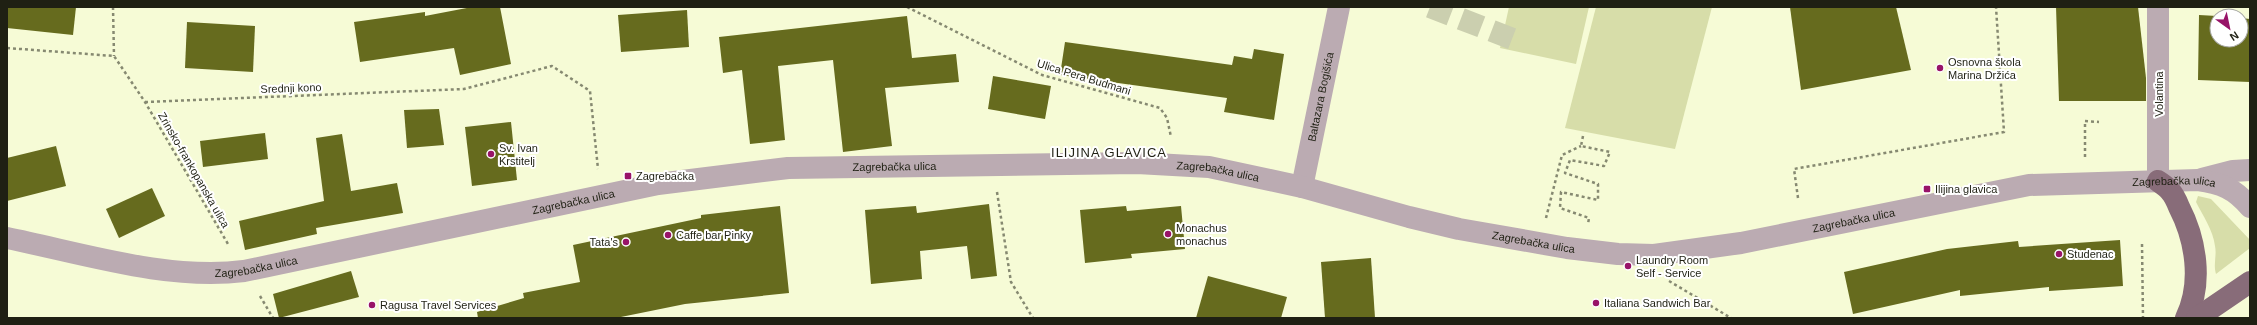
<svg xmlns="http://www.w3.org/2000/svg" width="2257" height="325" font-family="Arial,sans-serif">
<rect width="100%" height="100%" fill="#f6fbd6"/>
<g fill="#d7dda9">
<path d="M1509,7H1589L1576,64L1500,48Z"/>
<path d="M1596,7H1712L1675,149L1565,128Z"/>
<path d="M2198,196L2211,199L2250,240V248L2216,274C2213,264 2217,256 2215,246C2213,230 2203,216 2196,202Z"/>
</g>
<g fill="#666b1e">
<path d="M7,7H76L73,35L7,28Z"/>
<path d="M472,7H500L511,64L460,75L454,48L360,62L354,22L425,12V16Z"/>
<path d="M1790,7H1896L1911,70L1801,90Z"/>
<path d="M2056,7H2138L2146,78V101H2059Z"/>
<path d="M687,10L689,47L621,52L618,15Z"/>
<path d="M2199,15L2217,16V40H2241V18L2250,19V82L2198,80Z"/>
<path d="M907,16L912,58L956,54L959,82L885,88L892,146L843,152L833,60L778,66L785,140L750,144L742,70L723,73L719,37Z"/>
<path d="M187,22L255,26L253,72L185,68Z"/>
<path d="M1065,42L1232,65L1234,56L1252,59L1254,49L1284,54L1274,120L1224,112L1227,98L1060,75Z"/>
<path d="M993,76L1051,86L1045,119L988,109Z"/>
<path d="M439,109L444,145L407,148L404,110Z"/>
<path d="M511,122L517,180L472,186L465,127Z"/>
<path d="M265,133L268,159L203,167L200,141Z"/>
<path d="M342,134L351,191L397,183L403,213L316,228L317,234L245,250L239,221L324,201L316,138Z"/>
<path d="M56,146L66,186L7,201V158Z"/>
<path d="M152,188L165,216L119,238L106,209Z"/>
<path d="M989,204L997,276L971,279L967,246L920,251L922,279L871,284L865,210L916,206L917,213Z"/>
<path d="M780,206L789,293L685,304L616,318H478L477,312L524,298L523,293L580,282L573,245L701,218V215Z"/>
<path d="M1126,206L1127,211L1181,206L1185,249L1131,254L1132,258L1085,263L1080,210Z"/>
<path d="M2120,240L2123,286L2049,291V287L1960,296V290L1853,314L1844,272L1947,249L2018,241L2019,247Z"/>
<path d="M1371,258L1375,318H1325L1321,262Z"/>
<path d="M351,271L359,297L279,318L273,294Z"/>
<path d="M1208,276L1287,297L1281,318H1196Z"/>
</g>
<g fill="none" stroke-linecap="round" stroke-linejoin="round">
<path stroke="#cbcfaf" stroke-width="22" stroke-dasharray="22 11" stroke-linecap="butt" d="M1430,7L1513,39"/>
<g stroke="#868971" stroke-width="2.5" stroke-dasharray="3 3" stroke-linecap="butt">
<path d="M113,7L114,56"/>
<path d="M907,7L1042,75L1160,108L1167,118L1171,137"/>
<path d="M7,48L114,56L145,102L228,244"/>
<path d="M145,102L464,89L552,66L590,91L598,169"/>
<path d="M1583,136L1581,146L1610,152L1604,166L1570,160L1565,173L1598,184V200L1561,192L1560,208L1589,218L1588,224"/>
<path d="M2085,157V121L2099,122"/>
<path d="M997,192L1011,282L1033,318"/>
<path d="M1798,198L1794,169L2004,132L1996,7"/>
<path d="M1546,218L1562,155L1581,146"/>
<path d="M2142,244L2143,318"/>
<path d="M1669,281L1731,318"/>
<path d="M260,296L273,318"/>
</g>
<g stroke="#bbabb2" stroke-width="22">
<path d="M2202,179L2233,171L2250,170"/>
<path d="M2158,181V7"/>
<path id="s1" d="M1302,187L1339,7"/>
<path id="s2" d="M7,238C81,253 169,281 244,271L658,184L788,168L1137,163L1209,167L1302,187L1409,217L1459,229L1567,248L1618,254L1654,255L1741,243L2029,185L2198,180C2221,183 2235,189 2250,207"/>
</g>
<g stroke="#886c79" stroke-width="22">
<path d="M2158,181C2162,184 2167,187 2170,191C2174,195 2177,202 2179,207C2196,240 2203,283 2186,318"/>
<path d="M2197,318L2250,282"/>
</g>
</g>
<g fill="#981368" stroke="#fff" stroke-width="1.5">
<circle cx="1940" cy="68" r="4"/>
<circle cx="491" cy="154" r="4"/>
<rect x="624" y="172" width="8" height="8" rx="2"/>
<rect x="1923" y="185" width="8" height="8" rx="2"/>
<circle cx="1168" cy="234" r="4"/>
<circle cx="668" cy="235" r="4"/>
<circle cx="626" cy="242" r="4"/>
<circle cx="2059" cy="254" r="4"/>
<circle cx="1628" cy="266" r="4"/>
<circle cx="1596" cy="303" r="4"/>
<circle cx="372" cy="305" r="4"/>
</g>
<g text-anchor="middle" stroke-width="4" stroke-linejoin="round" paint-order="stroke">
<g font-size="11" fill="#1f2013" stroke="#fff" text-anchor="start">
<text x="1948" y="66">Osnovna škola<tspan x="1948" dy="13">Marina Držića</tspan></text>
<text x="499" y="152">Sv. Ivan<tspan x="499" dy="13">Krstitelj</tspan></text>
<text x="636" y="180">Zagrebačka</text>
<text x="1935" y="193">Ilijina glavica</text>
<text x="1176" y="232">Monachus<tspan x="1176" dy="13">monachus</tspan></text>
<text x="676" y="239">Caffe bar Pinky</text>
<text x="618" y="246" text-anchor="end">Tata's</text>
<text x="2067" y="258">Studenac</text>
<text x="1636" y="264">Laundry Room<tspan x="1636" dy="13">Self - Service</tspan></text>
<text x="1604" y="307">Italiana Sandwich Bar</text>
<text x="380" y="309">Ragusa Travel Services</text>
</g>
<g font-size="11" fill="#1f2013" stroke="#fff">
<text transform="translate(1084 77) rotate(17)" y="4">Ulica Pera Budmani</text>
<text transform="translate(291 88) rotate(-2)" y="4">Srednji kono</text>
<text transform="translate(2159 94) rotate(-90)" y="4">Volantina</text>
<text dy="4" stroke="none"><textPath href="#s1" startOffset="92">Baltazara Bogišića</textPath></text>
<text dy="4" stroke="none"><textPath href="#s2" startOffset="901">Zagrebačka ulica</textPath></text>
<text transform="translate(194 170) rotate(60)" y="4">Zrinsko-frankopanska ulica</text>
<text dy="4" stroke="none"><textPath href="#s2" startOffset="1225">Zagrebačka ulica</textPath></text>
<text dy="4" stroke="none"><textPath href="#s2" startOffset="2197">Zagrebačka ulica</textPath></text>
<text dy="4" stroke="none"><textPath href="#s2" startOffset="577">Zagrebačka ulica</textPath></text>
<text dy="4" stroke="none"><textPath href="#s2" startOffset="1873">Zagrebačka ulica</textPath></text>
<text dy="4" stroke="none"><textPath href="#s2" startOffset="1549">Zagrebačka ulica</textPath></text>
<text dy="4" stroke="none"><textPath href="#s2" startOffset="253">Zagrebačka ulica</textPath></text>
</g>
<g font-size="13" letter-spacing="1" fill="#1f2013" stroke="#fff">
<text x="1109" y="157">ILIJINA GLAVICA</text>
</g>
</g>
<rect width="2257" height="325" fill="none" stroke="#1f2013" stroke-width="16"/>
<g transform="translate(2229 28) rotate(147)"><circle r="19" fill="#ffffff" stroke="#a5a6a1"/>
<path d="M0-3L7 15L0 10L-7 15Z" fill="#981368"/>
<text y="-6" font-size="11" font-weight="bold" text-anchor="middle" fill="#1f2013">N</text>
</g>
</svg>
